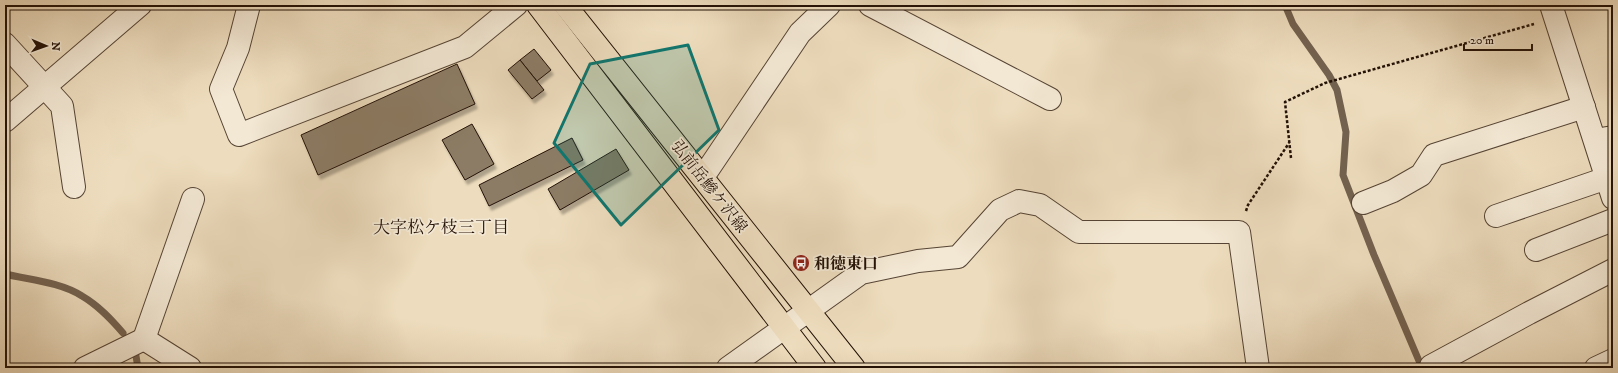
<svg xmlns="http://www.w3.org/2000/svg" width="1618" height="373" font-family="'IM FELL DW Pica','Noto Serif JP',serif">
<defs>
<filter id="shadow"><feDropShadow dx="2.5" dy="4.5" stdDeviation="1" flood-color="#0004"/></filter>
</defs>
<rect width="100%" height="100%" fill="#eddcbd"/>
<filter id="stains"><feTurbulence type="fractalNoise" baseFrequency=".005" numOctaves="4"/><feColorMatrix values="0 0 0 0 .2 0 0 0 0 .09 0 0 0 0 .02 0 0 0 .5 -.17"/></filter>
<radialGradient id="worn" r=".72"><stop offset=".6" stop-color="#630" stop-opacity="0"/><stop offset="1" stop-color="#630" stop-opacity=".3"/></radialGradient>
<g fill="none" stroke-linecap="round" stroke-linejoin="round">
<g stroke="#73614f" stroke-width="7">
<path d="M1285,5L1293,24L1329,75L1337,90L1346,132L1343,175L1374,255L1422,368"/>
<path d="M5,274C30,280 60,282 82,296C99,306 111,319 123,333"/>
<path d="M135,350L138,368"/>
</g>
</g>
<g fill="#8c7b65" stroke="#231106" filter="url(#shadow)">
<path d="M534,49L551,70L537,81L520,60Z"/>
<path d="M520,60L544,90L532,99L508,70Z"/>
<path d="M457,64L475,104L318,175L301,135Z"/>
<path d="M472,124L494,164L465,180L442,140Z"/>
<path d="M572,138L583,160L489,206L479,185Z"/>
<path d="M616,149L629,170L560,210L548,189Z"/>
</g>
<g fill="none" stroke-linecap="round" stroke-linejoin="round">
<g stroke="#564434" stroke-width="24">
<g id="minor">
<path d="M249,5L238,48L221,89L239,135L465,47L516,5"/>
<path d="M870,5L1050,99"/>
<path d="M1551,5L1613,198"/>
<path d="M5,44L62,106L74,187"/>
<path d="M5,121L140,5"/>
<path d="M1595,140L1613,137"/>
<path d="M703,177L800,33L829,5"/>
<path d="M1363,203L1393,191L1421,175L1434,155L1584,107"/>
<path d="M1496,216L1607,178"/>
<path d="M1536,250L1613,220"/>
<path d="M144,339L193,199"/>
<path d="M1431,366L1529,313L1613,270"/>
<path d="M85,368L144,339L190,368"/>
<path d="M728,368L861,273L918,261L958,257L1000,210L1019,201L1040,205L1079,232H1239L1258,368"/>
<path d="M1596,368L1613,360"/>
</g>
</g>
<g stroke="#231106" stroke-width="24">
<g id="major">
<path d="M538,5L815,368"/>
<path d="M565,5L854,368"/>
</g>
</g>
<g stroke="#231106" stroke-width="2.5" stroke-dasharray="3 2" stroke-linecap="butt">
<path d="M1291,158L1285,102L1325,83L1534,24"/>
<path d="M1246,211L1248,205L1289,143"/>
</g>
<use href="#minor" stroke="#f3e8d4" stroke-width="22"/>
<use href="#major" stroke="#eddcbd" stroke-width="22"/>
</g>
<path fill="#0f766e" fill-opacity="0.2" stroke="#0f766e" stroke-width="3" stroke-linejoin="round" d="M688,45L719,130L621,225L554,143L590,64Z"/>
<defs>
<g id="bus-disc" transform="scale(0.9)"><circle r="9.5" fill="#8f2418" stroke="#f3e8d4"/><path d="M-5-6H5V4H4V6H2V4H-2V6H-4V4H-5ZM-3.5-4V0h7V-4ZM-3.5 1.2v1.5H-2V1.2ZM2 1.2v1.5H3.5V1.2Z" fill="#fff"/></g>
</defs>
<g fill-rule="evenodd">
<use href="#bus-disc" x="801" y="263"/>
</g>
<g text-anchor="middle" stroke-width="3.5" stroke-linejoin="round" paint-order="stroke">
<g font-size="16" fill="#231106" stroke="#f3e8d4">
<text transform="translate(710 186) rotate(52)" y="6">弘前岳鰺ケ沢線</text>
</g>
<g font-size="16" font-weight="bold" fill="#231106" stroke="#f3e8d4" text-anchor="start">
<text x="814" y="269">和徳東口</text>
</g>
<g font-size="17" fill="#231106" stroke="#f3e8d4">
<text x="441" y="233">大字松ケ枝三丁目</text>
</g>
</g>
<rect width="1618" height="373" fill="none" stroke="#eddcbd" stroke-width="20"/>
<rect x="6" y="6" width="1606" height="361" fill="none" stroke="#231106" stroke-width="2"/>
<rect x="10" y="10" width="1598" height="353" fill="none" stroke="#231106"/>
<g transform="translate(46 46) rotate(92)" stroke="#f3e8d4" stroke-width="3" paint-order="stroke">
<path d="M0-3L7 15L0 10L-7 15Z" fill="#231106"/>
<text y="-6" font-size="11" font-weight="bold" text-anchor="middle" fill="#231106">N</text>
</g>
<path d="M1464 44v6h68v-6" fill="none" stroke="#231106" stroke-width="2"/>
<text x="1470" y="44" font-size="12" fill="#231106" stroke="#f3e8d4" stroke-width="3" paint-order="stroke">20 m</text>
<rect width="100%" height="100%" filter="url(#stains)"/>
<rect width="100%" height="100%" fill="url(#worn)"/>
</svg>
